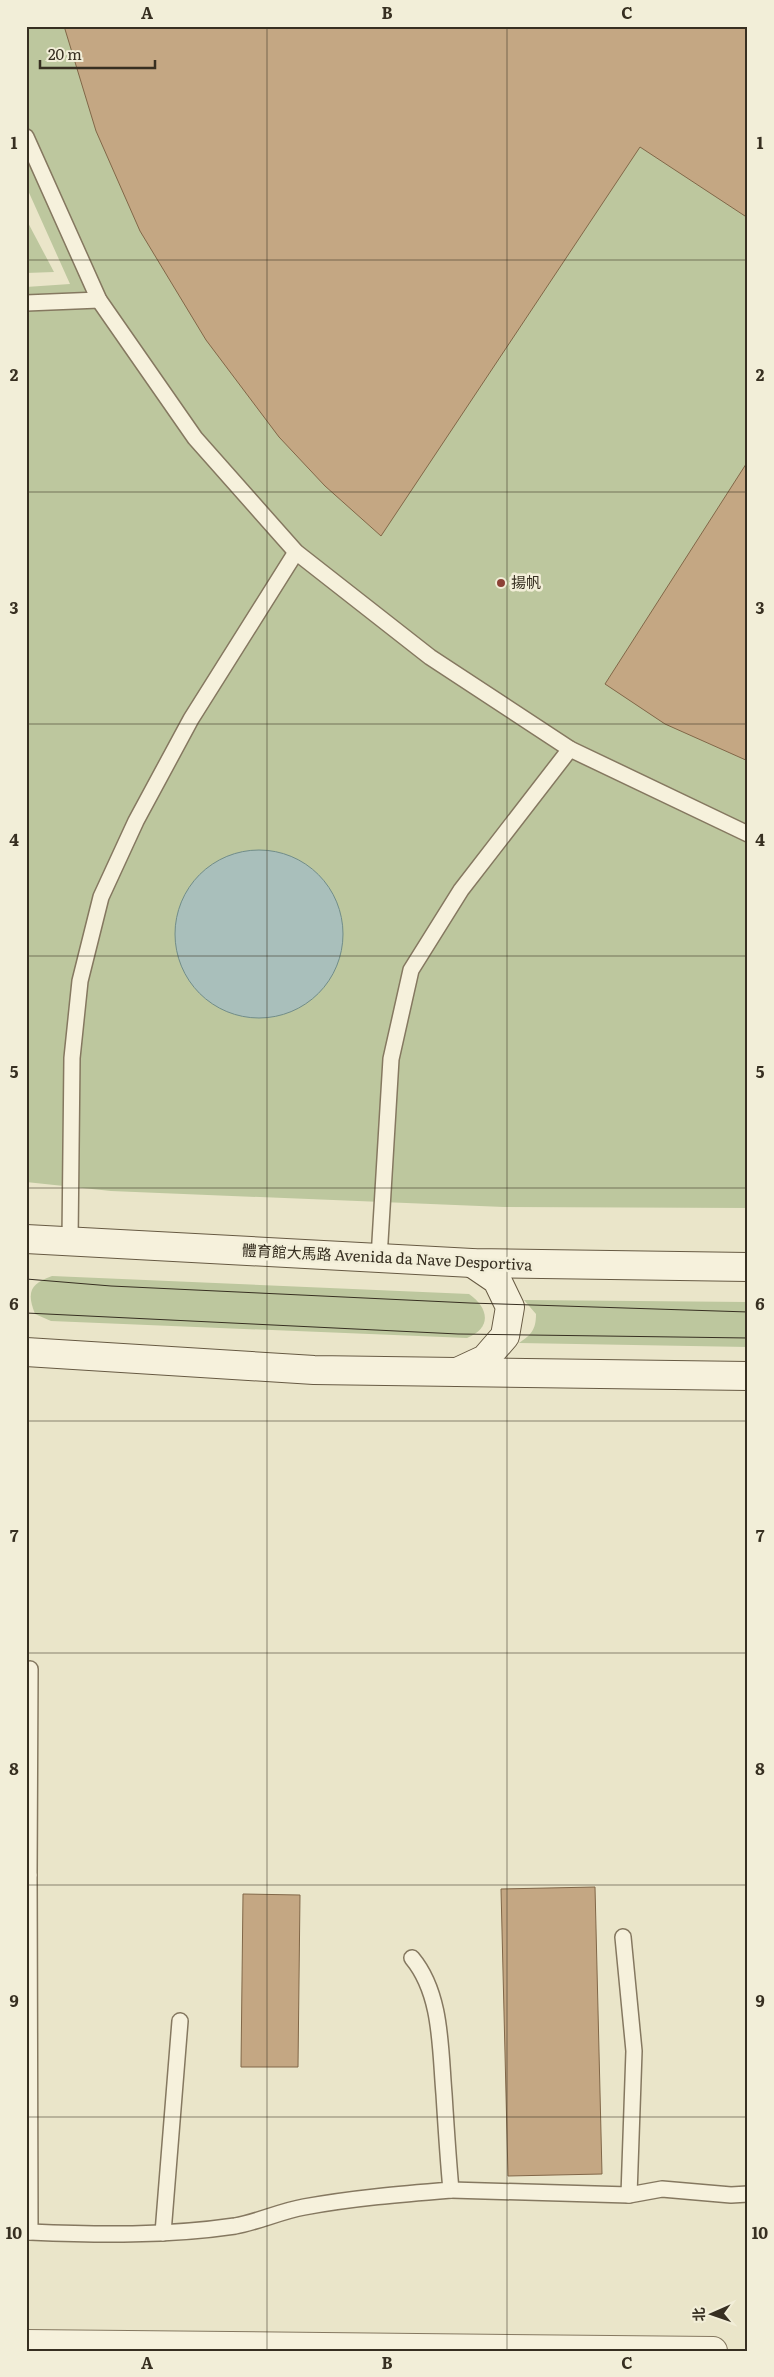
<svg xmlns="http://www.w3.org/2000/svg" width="774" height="2377" font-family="Literata,'Noto Sans SC',serif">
<rect width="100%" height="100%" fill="#eae5c9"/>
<g fill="#bdc79e">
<path d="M26,26H748V1208L504,1207L111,1191L26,1182V287L70,284L26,186Z"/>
<path d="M26,219L54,272L26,273Z"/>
<path d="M52,1276L469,1294C489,1308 492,1328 467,1338L51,1321L35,1314C26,1291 31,1284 52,1276Z"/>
<path d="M524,1300L748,1302V1347L519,1343C531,1335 536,1330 536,1314Z"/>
</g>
<circle fill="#a9bfbb" stroke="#718d89" cx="259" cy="934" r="84"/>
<g fill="#c4a783" stroke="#816748">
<path d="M64,26H748V218L640,147L381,536L325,486L279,437L206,340L140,231L96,131Z"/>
<path d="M748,461V761L665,724L605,684Z"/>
<path d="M595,1887L602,2174L508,2176L501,1889Z"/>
<path d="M243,1894L300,1895L298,2067H241Z"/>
</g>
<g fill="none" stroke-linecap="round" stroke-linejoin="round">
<g stroke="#857860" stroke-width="18">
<g id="lane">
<path d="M26,137L99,300L195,438L296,552L430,657L570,749L748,834"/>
<path d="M26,303L99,300"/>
<path d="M70,1240L72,1058L80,981L101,897L136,821L191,719L296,552"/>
<path d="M379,1258L391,1059L411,970L461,890L570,749"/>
<path d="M26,1875H29L30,2232L26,2231"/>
<path d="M29,1875L30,1669"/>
<path d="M451,2190L629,2195L634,2051L623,1937"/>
<path d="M629,2195L662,2189L731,2195L748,2194"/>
<path d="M30,2232C99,2235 167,2236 235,2226C258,2222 281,2211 304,2207C353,2198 402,2194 451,2190C448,2158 446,2126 444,2094C440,2048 442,1994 412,1958"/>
<path d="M163,2233L180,2021"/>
</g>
</g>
<g stroke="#857860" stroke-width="30">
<path id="street" d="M26,2344L713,2351"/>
</g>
<g stroke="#675a43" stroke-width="30">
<g id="secondary">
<path d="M26,1239L472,1263L748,1267"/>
<path d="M26,1352L314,1370L748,1376"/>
<path d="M457,1372L485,1359L505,1336L510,1307L497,1280L472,1263"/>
</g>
</g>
<use href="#lane" stroke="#f6f1dc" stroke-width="15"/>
<use href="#street" stroke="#f6f1dc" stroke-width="28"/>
<use href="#secondary" stroke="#f6f1dc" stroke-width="28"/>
<g stroke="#372f21" stroke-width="1">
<path d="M26,1279L111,1286L470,1303L748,1312"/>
<path d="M26,1313L458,1334L748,1338"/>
</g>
</g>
<path fill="none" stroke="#372f21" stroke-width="1" stroke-opacity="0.55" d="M267,26V2351M507,26V2351M26,260H748M26,492H748M26,724H748M26,956H748M26,1188H748M26,1421H748M26,1653H748M26,1885H748M26,2117H748"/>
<circle fill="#8d4136" stroke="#f2eed8" stroke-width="2" cx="501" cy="583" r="5"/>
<g text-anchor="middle" stroke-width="5" stroke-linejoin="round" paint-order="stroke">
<g font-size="15" fill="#372f21" stroke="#f2eed8" text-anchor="start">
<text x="511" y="588">揚帆</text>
</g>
<g font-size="15" fill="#372f21" stroke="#f2eed8">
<text transform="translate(387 1258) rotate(3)" y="5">體育館大馬路 Avenida da Nave Desportiva</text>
</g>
</g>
<rect width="774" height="2377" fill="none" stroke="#f2eed8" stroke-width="55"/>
<g transform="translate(712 2314) rotate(268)" stroke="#f2eed8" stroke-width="4" paint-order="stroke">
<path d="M0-4L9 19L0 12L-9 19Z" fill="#372f21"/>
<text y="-8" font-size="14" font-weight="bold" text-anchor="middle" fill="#372f21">北</text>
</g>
<path d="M40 60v8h115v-8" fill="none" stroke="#372f21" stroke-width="2.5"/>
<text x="48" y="60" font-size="15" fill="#372f21" stroke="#f2eed8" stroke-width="4" paint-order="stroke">20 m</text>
<rect x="28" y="28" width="718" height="2322" fill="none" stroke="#372f21" stroke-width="2"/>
<g font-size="16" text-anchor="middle" font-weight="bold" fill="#372f21">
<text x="147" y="19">A</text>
<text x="387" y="19">B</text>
<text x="627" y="19">C</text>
<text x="14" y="149">1</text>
<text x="760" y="149">1</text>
<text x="14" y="381">2</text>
<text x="760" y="381">2</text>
<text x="14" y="614">3</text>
<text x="760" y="614">3</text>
<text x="14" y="846">4</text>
<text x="760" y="846">4</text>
<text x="14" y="1078">5</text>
<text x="760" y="1078">5</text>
<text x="14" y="1310">6</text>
<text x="760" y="1310">6</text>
<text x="14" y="1542">7</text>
<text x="760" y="1542">7</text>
<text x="14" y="1775">8</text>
<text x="760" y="1775">8</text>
<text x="14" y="2007">9</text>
<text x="760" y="2007">9</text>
<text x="14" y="2239">10</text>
<text x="760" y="2239">10</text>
<text x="147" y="2369">A</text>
<text x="387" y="2369">B</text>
<text x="627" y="2369">C</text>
</g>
</svg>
